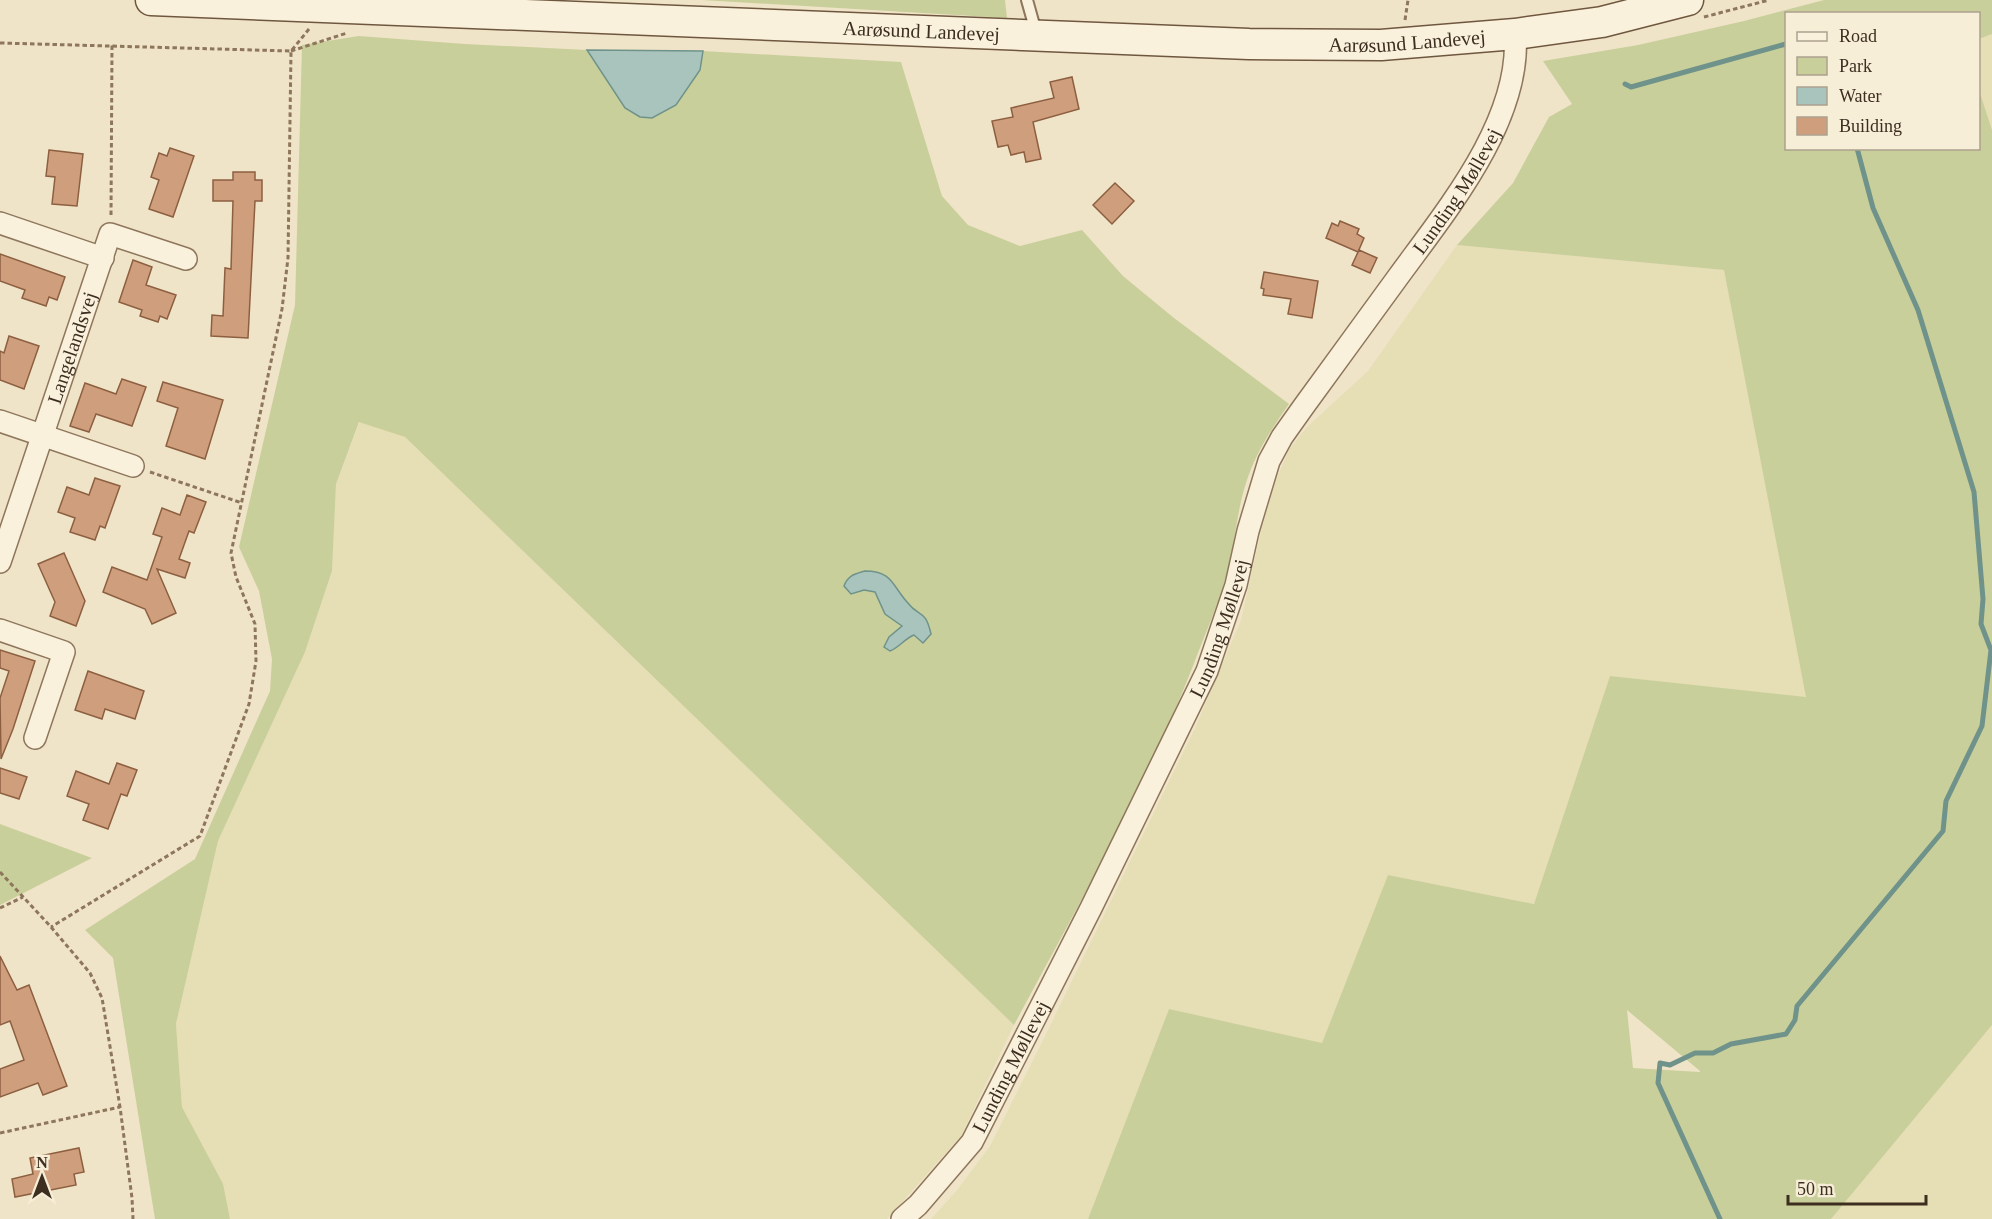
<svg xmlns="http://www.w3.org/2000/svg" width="1992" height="1219" font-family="Georgia,serif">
<rect width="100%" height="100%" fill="#f0e4c8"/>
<g fill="#e6deb5">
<path d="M1992,34V130L1979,90L1978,39Z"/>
<path d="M1457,245L1724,270L1807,698L1610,676L1534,904L1388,875L1322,1044L1169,1009L1088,1219H931L958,1189L990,1146L1048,1030L1196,726L1241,620L1261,532L1276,480L1289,450L1306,428L1368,371Z"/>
<path d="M360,421L405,437L1014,1025L961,1136L887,1219H230L222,1184L182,1107L176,1024L218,841L305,652L332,571L336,484Z"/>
<path d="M1992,1025V1219H1831Z"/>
</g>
<g fill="#c9cf9b" fill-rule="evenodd">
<path d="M702,0H1005L1007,18Z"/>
<path d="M1824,0H1992V34L1979,39L1978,14H1786V148H1978L1979,90L1992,130V1025L1831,1219H1088L1169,1009L1322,1043L1388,875L1534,904L1610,676L1806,697L1724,270L1457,245L1513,183L1549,117L1572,104L1543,61L1638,45L1744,21ZM1627,1010L1700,1071V1072L1633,1068Z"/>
<path d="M359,36L465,44L587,50L592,59L640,117L652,118L676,105L700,70L703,51L901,62L942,196L968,225L1020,246L1082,230L1123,276L1174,318L1289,404C1272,428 1255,454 1246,483C1236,514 1235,546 1226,577C1217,607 1204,637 1193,666C1144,791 1077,907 1014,1025L405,437L359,422L336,484L332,571L305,652L218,841L176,1024L182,1107L223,1184L230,1219H155L113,958L85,930L195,859L270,691L272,659L259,591L239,547L295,305L302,45Z"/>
<path d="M0,824L92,858L0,905Z"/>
</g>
<g fill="#a9c4bc" stroke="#6f938a" stroke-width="1.5">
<path d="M587,50L703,51L700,70L676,105L652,118L640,117L625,108Z"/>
<path d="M865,571C892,571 892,585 907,602C920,619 925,608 931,634L923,643L914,635C904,639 900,647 890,651L884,647L889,637L902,626L885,614L875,592L864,590L851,594L844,586C848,575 855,574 865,571Z"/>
</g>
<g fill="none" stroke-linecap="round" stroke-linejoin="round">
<g stroke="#6f938a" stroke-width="5">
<path d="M1625,84L1631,87L1786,44"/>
<path d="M1720,1219L1658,1083L1660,1063L1670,1065L1695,1053H1713L1731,1044L1786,1034L1795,1020L1797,1006L1943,831L1946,801L1982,726L1991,650L1981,624L1983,599L1974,492L1918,310L1873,208L1857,148"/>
</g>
</g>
<g fill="#cf9f7d" stroke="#8d5f41" stroke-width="1.5">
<path d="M1072,77L1079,109L1033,122L1041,159L1026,162L1024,152L1011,155L1008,145L998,147L992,121L1013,117L1011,108L1054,98L1050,82Z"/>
<path d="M170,148L194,156L173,217L149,209L159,180L151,177L159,153L167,156Z"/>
<path d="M49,150L83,154L77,206L52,204L55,177L46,176Z"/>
<path d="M233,172H255V180H262V201H255L248,338L211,336L212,315L223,316L225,268L231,269L233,201H213V180H233Z"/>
<path d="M1115,183L1134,201L1112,224L1093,205Z"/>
<path d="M1340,221L1359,229L1357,234L1364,238L1358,252L1326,238L1332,223L1338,226Z"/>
<path d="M1359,250L1377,258L1370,273L1352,265Z"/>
<path d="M0,254L65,277L57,300L49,297L46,306L22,298L25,290L0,281Z"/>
<path d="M133,260L152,267L146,285L176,295L167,319L160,316L158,322L140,316L142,310L119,302Z"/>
<path d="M1264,272L1318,281L1312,318L1288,314L1291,299L1263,295L1264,289L1261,288Z"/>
<path d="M9,336L39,346L24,389L0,380V351L4,353Z"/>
<path d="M122,379L146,387L132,426L96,414L89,432L70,426L85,383L116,394Z"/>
<path d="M163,382L223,400L205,459L166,446L178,408L157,401Z"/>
<path d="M95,478L120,486L105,528L100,526L95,540L70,532L75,518L58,512L67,487L89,495Z"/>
<path d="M187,495L206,502L194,533L189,531L179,559L190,563L185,578L157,569L176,613L152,624L145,609L103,592L112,567L147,580L162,537L153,534L162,508L180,515Z"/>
<path d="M64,553L85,601L76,626L50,616L55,602L38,564Z"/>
<path d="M0,650L35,661L13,729L1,759L0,698L9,671L0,668Z"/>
<path d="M88,671L144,691L135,719L105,709L102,719L75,710Z"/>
<path d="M117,763L137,770L127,796L121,794L108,829L83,820L89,804L67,796L76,771L109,784Z"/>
<path d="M0,768L27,777L19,799L0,793Z"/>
<path d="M0,956L17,990L29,985L67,1086L43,1095L38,1083L0,1097V1069L24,1060L10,1021L0,1025Z"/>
<path d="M79,1148L84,1172L74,1174L76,1185L15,1197L12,1179L33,1174L30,1158Z"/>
</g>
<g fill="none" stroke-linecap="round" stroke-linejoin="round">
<g stroke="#8d765c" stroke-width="14">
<path id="lane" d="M1027,0L1036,32"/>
</g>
<g stroke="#8d765c" stroke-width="24">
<g id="street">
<path d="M0,223L103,258"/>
<path d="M0,421L133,466"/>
<path id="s1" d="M0,562L110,234L186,259"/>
<path d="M0,630L64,652L35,738"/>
<path id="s2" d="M902,1219L918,1205L972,1142L1091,908L1207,671L1236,585L1248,531L1269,461L1282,437L1304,406C1335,363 1367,320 1398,277C1446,211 1522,120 1515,34"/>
</g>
</g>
<g stroke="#6f573f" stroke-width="33">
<g id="secondary">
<path id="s3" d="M151,0L1249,44L1381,45L1515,34L1602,22L1688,0"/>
</g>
</g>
<g stroke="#8d765c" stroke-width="3" stroke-dasharray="4.5 3" stroke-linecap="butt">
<path d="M1704,17L1769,0"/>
<path d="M1405,20L1408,0"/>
<path d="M0,43L291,51L288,258L282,309L231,553L236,577L255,624L256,661L249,704L200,836L51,927"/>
<path d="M292,50L309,29"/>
<path d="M291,51L347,33"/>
<path d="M111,215L112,45"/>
<path d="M150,472L242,503"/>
<path d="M0,872L51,927L90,973L102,998L120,1107L132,1198L133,1219"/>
<path d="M0,908L23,897"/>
<path d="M0,1133L120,1107"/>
</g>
<use href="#lane" stroke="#faf1dc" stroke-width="10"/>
<use href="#street" stroke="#faf1dc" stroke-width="21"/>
<use href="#secondary" stroke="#faf1dc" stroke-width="30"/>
</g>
<g text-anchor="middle" stroke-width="4.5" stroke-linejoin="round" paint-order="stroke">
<g font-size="20" fill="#3d2e20" stroke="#f7eed8">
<text dy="7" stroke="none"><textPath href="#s3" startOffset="771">Aarøsund Landevej</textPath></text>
<text dy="7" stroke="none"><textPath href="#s3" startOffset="1257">Aarøsund Landevej</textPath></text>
<text dy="7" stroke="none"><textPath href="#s2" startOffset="1179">Lunding Møllevej</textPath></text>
<text dy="7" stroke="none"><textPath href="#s1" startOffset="226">Langelandsvej</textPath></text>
<text dy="7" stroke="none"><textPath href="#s2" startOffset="675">Lunding Møllevej</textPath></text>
<text dy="7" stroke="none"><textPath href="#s2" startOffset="189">Lunding Møllevej</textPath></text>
</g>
</g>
<rect x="1785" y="12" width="195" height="138" fill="#f7eed8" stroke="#ada18e" stroke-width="1.5"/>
<rect x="1797" y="32" width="30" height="9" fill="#faf1dc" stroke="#ada18e" stroke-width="1.5"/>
<text x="1839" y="42" font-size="18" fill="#3d2e20">Road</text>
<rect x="1797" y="57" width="30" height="18" fill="#c9cf9b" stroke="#ada18e" stroke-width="1.5"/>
<text x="1839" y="72" font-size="18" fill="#3d2e20">Park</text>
<rect x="1797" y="87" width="30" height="18" fill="#a9c4bc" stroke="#ada18e" stroke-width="1.5"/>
<text x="1839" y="102" font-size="18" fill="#3d2e20">Water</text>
<rect x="1797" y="117" width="30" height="18" fill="#cf9f7d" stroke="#ada18e" stroke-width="1.5"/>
<text x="1839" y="132" font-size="18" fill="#3d2e20">Building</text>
<g transform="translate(42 1177)" stroke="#f7eed8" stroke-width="4.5" paint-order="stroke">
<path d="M0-4.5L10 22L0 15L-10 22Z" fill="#3d2e20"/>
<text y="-9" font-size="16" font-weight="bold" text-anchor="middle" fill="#3d2e20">N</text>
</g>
<path d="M1788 1195v9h138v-9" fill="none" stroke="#3d2e20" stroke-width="3"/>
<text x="1797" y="1195" font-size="18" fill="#3d2e20" stroke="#f7eed8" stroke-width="4.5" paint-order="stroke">50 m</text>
</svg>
